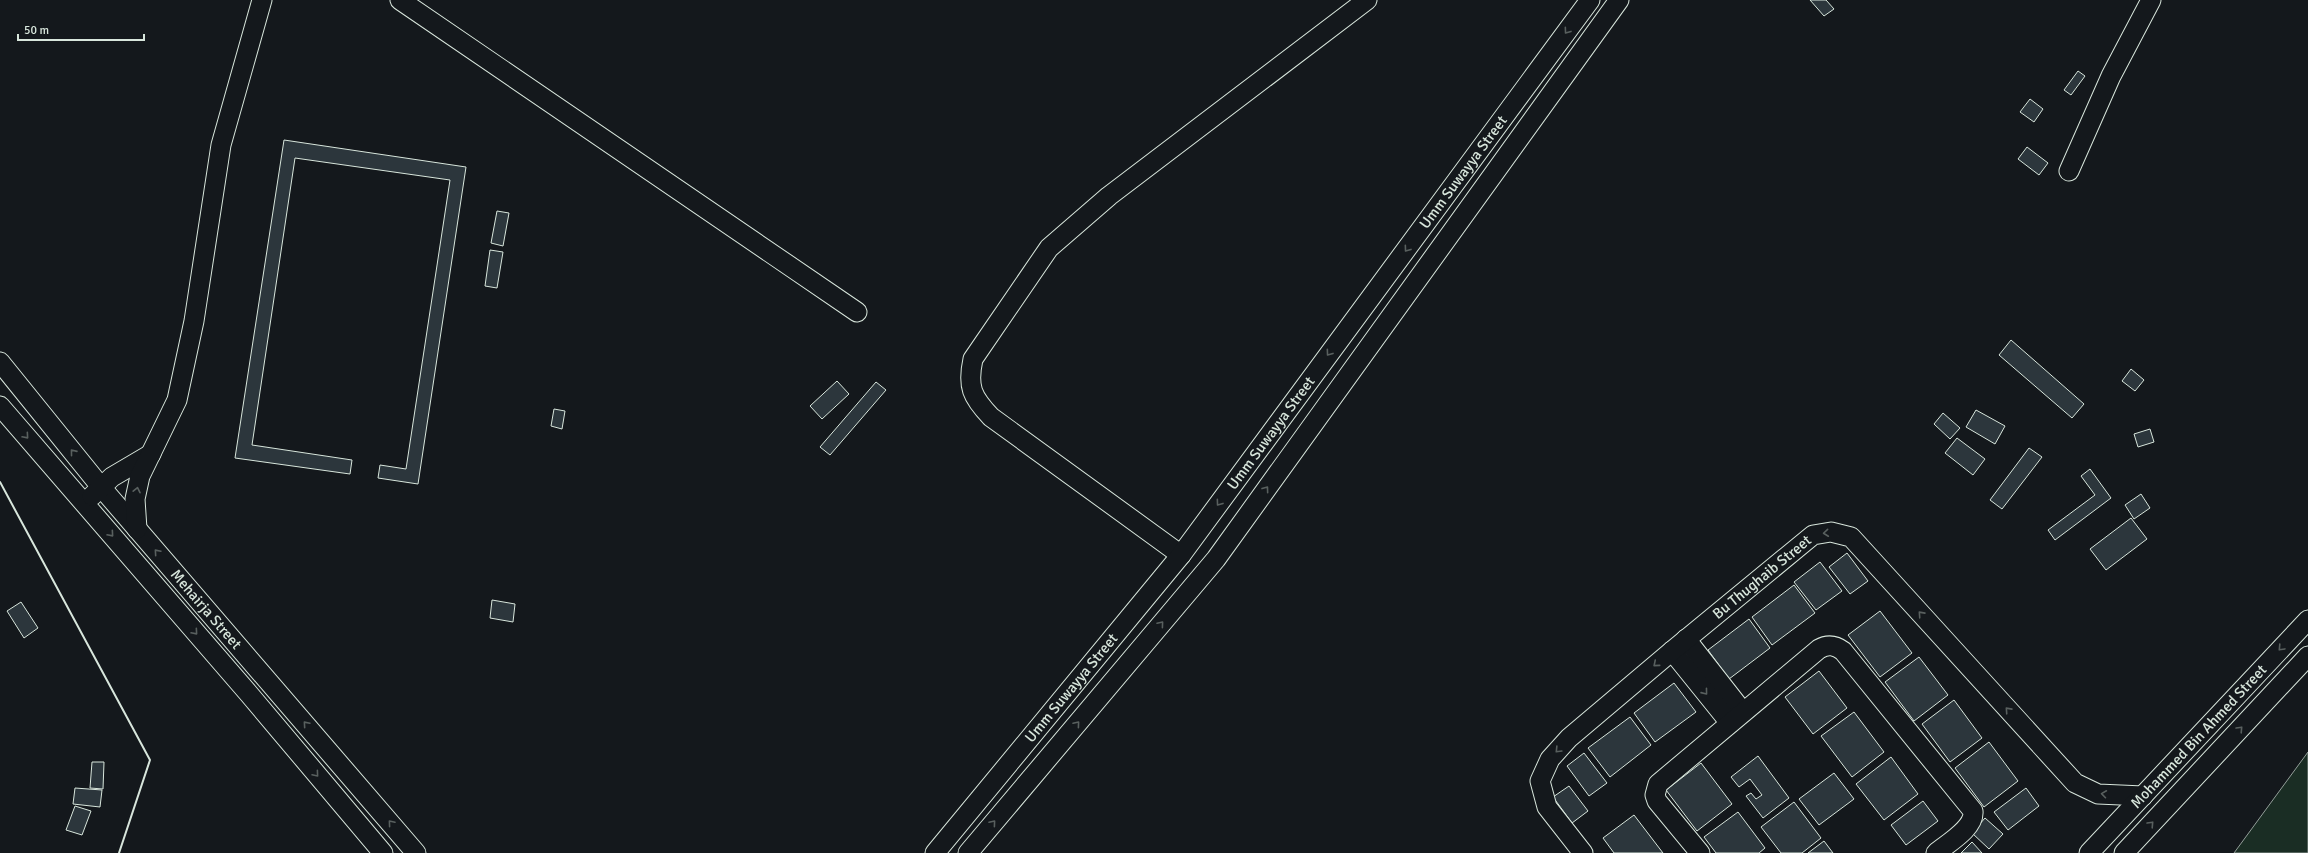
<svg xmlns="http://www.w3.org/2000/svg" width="2308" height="853" font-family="Signika,sans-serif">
<rect width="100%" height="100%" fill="#14181c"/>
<path fill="#1a2d24" stroke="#939e99" d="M2308,752V853H2234Z"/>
<g fill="#2c363c" stroke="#d8e6dc">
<path d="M1810,0H1826L1834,9L1824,16Z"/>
<path d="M2078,71L2085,76L2071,95L2064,90Z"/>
<path d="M2030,99L2043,109L2034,122L2020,112Z"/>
<path d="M284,140L466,167L418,484L378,478L380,465L406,469L450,180L295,158L252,445L352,460L350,474L235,458Z"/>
<path d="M2027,147L2048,163L2039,175L2018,159Z"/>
<path d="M497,211L509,213L503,246L491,243Z"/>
<path d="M490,250L503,252L497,288L485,286Z"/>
<path d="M2011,340L2084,404L2072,418L1999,355Z"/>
<path d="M2131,369L2144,380L2135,391L2122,381Z"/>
<path d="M837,381L849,394L822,419L810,406Z"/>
<path d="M876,382L886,390L830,455L820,447Z"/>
<path d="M554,409L565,411L562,429L551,426Z"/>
<path d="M1976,410L2005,426L1995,444L1966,427Z"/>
<path d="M1943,413L1960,428L1950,439L1934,424Z"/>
<path d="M2150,429L2154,442L2138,447L2134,434Z"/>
<path d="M1957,438L1985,459L1973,475L1945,453Z"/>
<path d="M2029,448L2042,457L2002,509L1990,500Z"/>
<path d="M2090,469L2111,498L2055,540L2048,530L2095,495L2081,476Z"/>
<path d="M2141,494L2150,508L2134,519L2125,505Z"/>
<path d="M2131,518L2147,539L2106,570L2090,549Z"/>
<path d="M1847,553L1868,581L1850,594L1829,567Z"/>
<path d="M1820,562L1842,591L1816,610L1794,582Z"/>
<path d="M1794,585L1815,613L1772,645L1752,617Z"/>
<path d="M492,600L515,604L513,622L490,618Z"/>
<path d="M21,602L38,628L24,638L7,611Z"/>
<path d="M1880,611L1912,653L1880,677L1848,635Z"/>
<path d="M1749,619L1770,648L1729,679L1708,650Z"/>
<path d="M1919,657L1948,695L1914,721L1885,682Z"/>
<path d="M1819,671L1847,708L1813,734L1785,697Z"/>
<path d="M1674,683L1696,712L1655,742L1634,713Z"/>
<path d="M1954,700L1982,738L1950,762L1922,724Z"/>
<path d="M1854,712L1884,752L1852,777L1821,736Z"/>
<path d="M1630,717L1651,745L1610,777L1588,748Z"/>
<path d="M1989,742L2018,781L1984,807L1955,768Z"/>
<path d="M1584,753L1607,783L1589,796L1567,766Z"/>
<path d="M1758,756L1789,798L1763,818L1746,796L1751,793L1756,799L1762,795L1750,779L1739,787L1731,777Z"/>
<path d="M1891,757L1918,794L1884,820L1856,784Z"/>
<path d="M92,762H104L103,789L90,788Z"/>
<path d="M1701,763L1732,804L1697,831L1666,790Z"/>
<path d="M1834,773L1854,799L1819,825L1799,799Z"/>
<path d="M1569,786L1588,811L1572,823L1553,797Z"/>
<path d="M75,788L102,790L100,807L73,804Z"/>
<path d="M2026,788L2039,806L2008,830L1994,812Z"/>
<path d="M1923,801L1938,821L1906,845L1891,825Z"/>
<path d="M1794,802L1821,838L1802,853H1781L1761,827Z"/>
<path d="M75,806L91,811L82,835L66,830Z"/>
<path d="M1738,812L1765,848L1759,853H1716L1704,837Z"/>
<path d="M1634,815L1663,853H1614L1603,838Z"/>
<path d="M1985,818L2003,834L1989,849L1972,833Z"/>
<path d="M1824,841L1833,853H1808Z"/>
<path d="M1972,842L1982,853H1961Z"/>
</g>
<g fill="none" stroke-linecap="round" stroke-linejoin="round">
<g stroke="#d8e6dc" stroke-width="21">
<g id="minor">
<path d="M400,0L857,312"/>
<path d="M2069,171L2111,76L2151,0"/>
<path id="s1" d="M0,362L101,487L416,853"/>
<path d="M0,406L249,694L383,853"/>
<path d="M92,496L112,477L151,454"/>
<path d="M137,529L135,499L140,476L177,400L194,321L221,145L262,0"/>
<path d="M1181,555L991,417C972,397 967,387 973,359L1049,248L1109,196L1367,0"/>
<path d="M1686,639L1743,712"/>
<path d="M1672,651L1730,723"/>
<path id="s2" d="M935,853L1181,555L1590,0"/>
<path d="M968,853L1216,559L1619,0"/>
<path id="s3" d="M1583,853L1547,807L1540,781L1550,759L1569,738L1672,651L1813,535L1831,532L1851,537L2075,783L2098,794L2143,796"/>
<path d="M1700,853L1657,801L1655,795L1658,784L1819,649C1828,644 1835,645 1843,651L1973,811C1975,828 1948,843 1936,853"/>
<path id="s4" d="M2089,853L2308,620"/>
<path d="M2124,853L2308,656"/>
</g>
</g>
<use href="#minor" stroke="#14181c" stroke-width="19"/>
<path stroke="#d8e6dc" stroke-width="2" d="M0,482L150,760L119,853"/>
</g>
<defs><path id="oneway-chevron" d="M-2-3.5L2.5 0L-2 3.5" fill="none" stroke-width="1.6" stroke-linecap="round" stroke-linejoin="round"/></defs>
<g stroke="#59605f">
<use href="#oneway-chevron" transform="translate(1567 31) rotate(126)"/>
<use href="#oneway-chevron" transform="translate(1407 249) rotate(126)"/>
<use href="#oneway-chevron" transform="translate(1329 353) rotate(126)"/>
<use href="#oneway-chevron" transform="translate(26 436) rotate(49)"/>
<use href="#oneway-chevron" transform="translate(73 452) rotate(-129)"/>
<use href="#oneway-chevron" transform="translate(1266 489) rotate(-54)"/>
<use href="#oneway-chevron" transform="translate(137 490) rotate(-78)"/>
<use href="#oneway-chevron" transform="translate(1219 503) rotate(126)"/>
<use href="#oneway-chevron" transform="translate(1826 533) rotate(174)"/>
<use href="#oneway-chevron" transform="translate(111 534) rotate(49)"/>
<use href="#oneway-chevron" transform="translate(157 552) rotate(-131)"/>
<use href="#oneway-chevron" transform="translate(1921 614) rotate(-132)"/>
<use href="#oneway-chevron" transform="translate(1161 624) rotate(-50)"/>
<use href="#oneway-chevron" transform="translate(195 632) rotate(49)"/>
<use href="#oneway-chevron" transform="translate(2281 648) rotate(133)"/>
<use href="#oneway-chevron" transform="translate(1656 664) rotate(140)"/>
<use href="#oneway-chevron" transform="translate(1705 692) rotate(51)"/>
<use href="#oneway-chevron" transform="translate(2008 710) rotate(-132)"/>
<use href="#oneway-chevron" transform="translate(306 724) rotate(-131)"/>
<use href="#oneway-chevron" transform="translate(1077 724) rotate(-50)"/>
<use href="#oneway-chevron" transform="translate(2240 729) rotate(-47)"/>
<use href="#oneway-chevron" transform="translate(1558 750) rotate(134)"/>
<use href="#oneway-chevron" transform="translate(316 774) rotate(50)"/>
<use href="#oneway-chevron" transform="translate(2104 794) rotate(-172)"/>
<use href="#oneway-chevron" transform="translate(391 823) rotate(-130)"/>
<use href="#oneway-chevron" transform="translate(993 823) rotate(-50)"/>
<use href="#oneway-chevron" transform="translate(2151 824) rotate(-47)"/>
</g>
<g text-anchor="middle" stroke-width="3" stroke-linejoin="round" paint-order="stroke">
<g font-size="15" fill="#d8e6dc" stroke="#14181c">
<text dy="5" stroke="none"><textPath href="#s2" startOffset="862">Umm Suwayya Street</textPath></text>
<text dy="5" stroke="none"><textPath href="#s2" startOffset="538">Umm Suwayya Street</textPath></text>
<text dy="5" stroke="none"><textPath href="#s3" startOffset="389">Bu Thughaib Street</textPath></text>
<text dy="5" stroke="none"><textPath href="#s1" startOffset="322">Mehairja Street</textPath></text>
<text dy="5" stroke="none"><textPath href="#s2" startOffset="214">Umm Suwayya Street</textPath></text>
<text dy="5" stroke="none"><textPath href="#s4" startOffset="160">Mohammed Bin Ahmed Street</textPath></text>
</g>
</g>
<path d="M18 34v6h126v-6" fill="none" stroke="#d8e6dc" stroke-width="2"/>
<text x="24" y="34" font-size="12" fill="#d8e6dc" stroke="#14181c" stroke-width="3" paint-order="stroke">50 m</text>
</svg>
